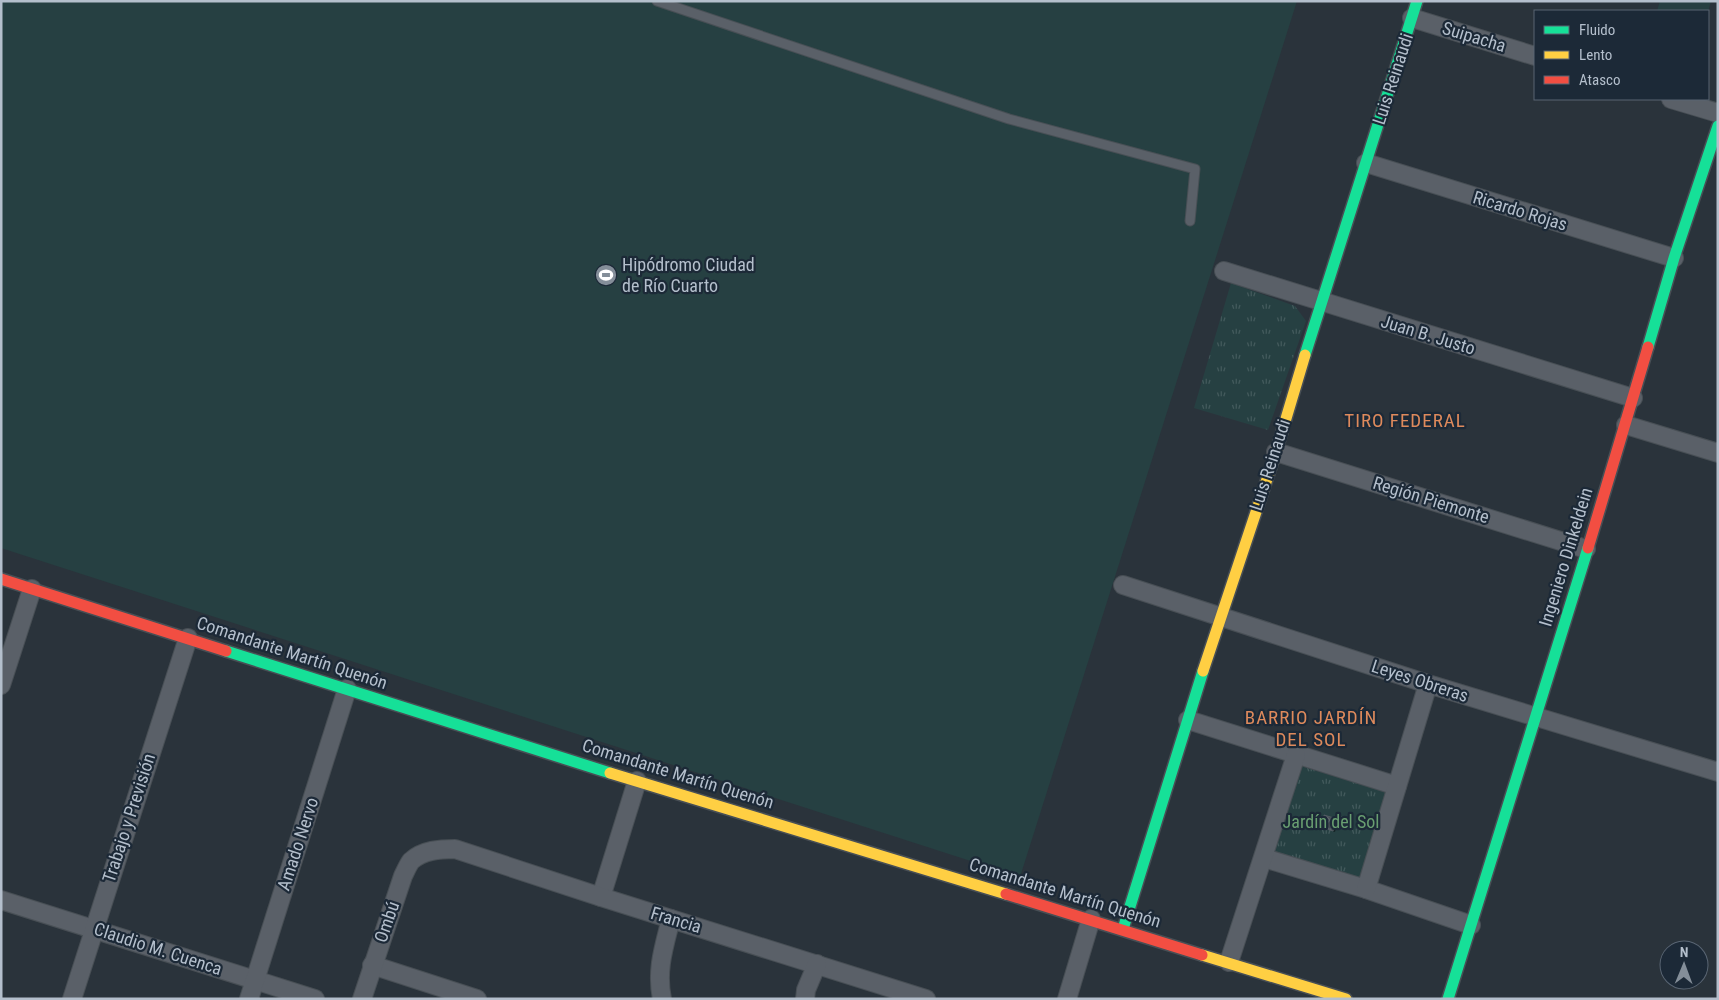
<svg xmlns="http://www.w3.org/2000/svg" width="1719" height="1000" font-family="'Roboto Condensed',sans-serif">
<defs>
<pattern id="park-tufts" width="24" height="20" patternUnits="userSpaceOnUse" patternTransform="scale(1.25)"><rect width="24" height="20" fill="#264042"/><path d="M3 7l-1-3M5 7V3M7 7l1-3M15 17l-1-3M17 17v-4M19 17l1-3" fill="none" stroke="#435a5c"/></pattern>
<pattern id="building-cross-hatch" width="8" height="8" patternUnits="userSpaceOnUse" patternTransform="scale(1.25)"><rect width="8" height="8" fill="#444c53"/><path d="M0 0l8 8M0 8l8-8" fill="none" stroke="#5d646b"/></pattern>
</defs>
<rect width="100%" height="100%" fill="#2a333b"/>
<g fill="url(#park-tufts)">
<path d="M1231,283L1295,306L1306,321L1268,430L1194,408Z"/>
<path d="M1301,766L1388,793L1361,879L1274,852Z"/>
</g>
<g fill="#264042">
<path d="M1,1H1297L1020,877L1,548Z"/>
<path d="M1660,1H1711L1708,12L1657,11Z"/>
</g>
<path fill="#0007" d="M1336,820L1338,821L1335,832L1322,827Z"/>
<path fill="url(#building-cross-hatch)" stroke="#525a62" d="M1324,815L1337,819L1333,831L1320,827Z"/>
<g fill="none" stroke-linecap="round" stroke-linejoin="round">
<g stroke="#484f55" stroke-width="11">
<path id="lane" d="M657,1L1009,119L1195,169L1190,221"/>
</g>
<g stroke="#484f55" stroke-width="20">
<g id="street">
<path d="M1412,18L1535,56"/>
<path d="M1671,99L1718,113"/>
<path d="M1366,163L1674,258"/>
<path d="M1224,271L1633,398"/>
<path d="M1626,425L1718,453"/>
<path d="M1276,452L1586,549"/>
<path d="M1123,585L1428,684L1718,772"/>
<path d="M1,685L32,589"/>
<path d="M1188,720L1397,786"/>
<path d="M1264,858L1366,889L1471,925"/>
<path d="M1366,889L1428,684"/>
<path d="M601,897L637,781"/>
<path d="M1,900L315,999"/>
<path d="M1229,962L1296,755"/>
<path d="M372,965L477,999"/>
<path d="M72,999L188,638"/>
<path d="M249,999L347,689"/>
<path d="M362,999L403,876C405,872 408,865 411,861C423,850 440,849 455,849L601,897L926,999"/>
<path d="M662,999C656,970 664,947 671,919"/>
<path d="M805,999L806,990L817,964"/>
<path d="M1067,999L1091,919"/>
</g>
</g>
<g stroke="#484f55" stroke-width="14">
<g id="fast">
<path d="M1648,347L1674,258L1718,126"/>
<path d="M1305,355L1417,1"/>
<path d="M226,651L610,773"/>
<path d="M1123,929L1203,671"/>
<path d="M1448,999L1588,548"/>
</g>
</g>
<g stroke="#484f55" stroke-width="14">
<g id="slow">
<path d="M1203,671L1276,452L1305,355"/>
<path d="M610,773L1006,894"/>
<path d="M1202,955L1346,999"/>
</g>
</g>
<g stroke="#484f55" stroke-width="14">
<g id="jam">
<path d="M1588,548L1648,347"/>
<path d="M1,579L226,651"/>
<path d="M1006,894L1202,955"/>
</g>
</g>
<use href="#lane" stroke="#5a6068" stroke-width="9"/>
<use href="#street" stroke="#5a6068" stroke-width="18"/>
<use href="#fast" stroke="#16e098" stroke-width="11"/>
<use href="#slow" stroke="#ffcf43" stroke-width="11"/>
<use href="#jam" stroke="#f24e42" stroke-width="11"/>
</g>
<defs>
<g id="stadium-disc" transform="scale(1.125)"><circle r="9.5" fill="#848e99" stroke="#1c2937"/><path d="M0-5a6.5 5 0 1 0 0 10a6.5 5 0 1 0 0-10ZM-3.5-1.8h7v3.6h-7Z" fill="#fff"/></g>
</defs>
<g fill-rule="evenodd">
<use href="#stadium-disc" x="606" y="275"/>
</g>
<g text-anchor="middle" stroke-width="4.5" stroke-linejoin="round" paint-order="stroke">
<g font-size="18" fill="#b4bfcc" stroke="#1c2937">
<text transform="translate(1474 37) rotate(17)" y="6">Suipacha</text>
<text transform="translate(1393 79) rotate(-72)" y="6">Luis Reinaudi</text>
<text transform="translate(1520 211) rotate(17)" y="6">Ricardo Rojas</text>
<text transform="translate(1428 335) rotate(17)" y="6">Juan B. Justo</text>
<text transform="translate(1270 465) rotate(-72)" y="6">Luis Reinaudi</text>
<text transform="translate(1431 500) rotate(17)" y="6">Región Piemonte</text>
<text transform="translate(1566 557) rotate(-73)" y="6">Ingeniero Dinkeldein</text>
<text transform="translate(292 653) rotate(18)" y="6">Comandante Martín Quenón</text>
<text transform="translate(1420 681) rotate(18)" y="6">Leyes Obreras</text>
<text transform="translate(678 774) rotate(17)" y="6">Comandante Martín Quenón</text>
<text transform="translate(129 818) rotate(-72)" y="6">Trabajo y Previsión</text>
<text transform="translate(298 844) rotate(-72)" y="6">Amado Nervo</text>
<text transform="translate(1065 893) rotate(17)" y="6">Comandante Martín Quenón</text>
<text transform="translate(676 920) rotate(17)" y="6">Francia</text>
<text transform="translate(387 922) rotate(-71)" y="6">Ombú</text>
<text transform="translate(158 949) rotate(18)" y="6">Claudio M. Cuenca</text>
</g>
<g font-size="18" fill="#b4bfcc" stroke="#1c2937" text-anchor="start">
<text x="622" y="271">Hipódromo Ciudad<tspan x="622" dy="21">de Río Cuarto</tspan></text>
</g>
<g font-size="18" fill="#699f71" stroke="#1c2937">
<text x="1331" y="828">Jardín del Sol</text>
</g>
<g font-size="19" letter-spacing="1" fill="#de8a5c" stroke="#1c2937">
<text x="1405" y="427">TIRO FEDERAL</text>
<text x="1311" y="724">BARRIO JARDÍN<tspan x="1311" dy="22">DEL SOL</tspan></text>
</g>
</g>
<rect width="1719" height="1000" fill="none" stroke="#b4bfcc" stroke-width="5"/>
<rect x="1534" y="10" width="175" height="90" fill="#1c2937" stroke="#596573"/>
<rect x="1544" y="26" width="25" height="8" fill="#16e098" stroke="#596573"/>
<text x="1579" y="35" font-size="15" fill="#b4bfcc">Fluido</text>
<rect x="1544" y="51" width="25" height="8" fill="#ffcf43" stroke="#596573"/>
<text x="1579" y="60" font-size="15" fill="#b4bfcc">Lento</text>
<rect x="1544" y="76" width="25" height="8" fill="#f24e42" stroke="#596573"/>
<text x="1579" y="85" font-size="15" fill="#b4bfcc">Atasco</text>
<g transform="translate(1684 965) rotate(1)"><circle r="24" fill="#1c2937" stroke="#596573"/>
<path d="M0-4L9 19L0 12L-9 19Z" fill="#848e99"/>
<text y="-8" font-size="14" font-weight="bold" text-anchor="middle" fill="#b4bfcc">N</text>
</g>
</svg>
